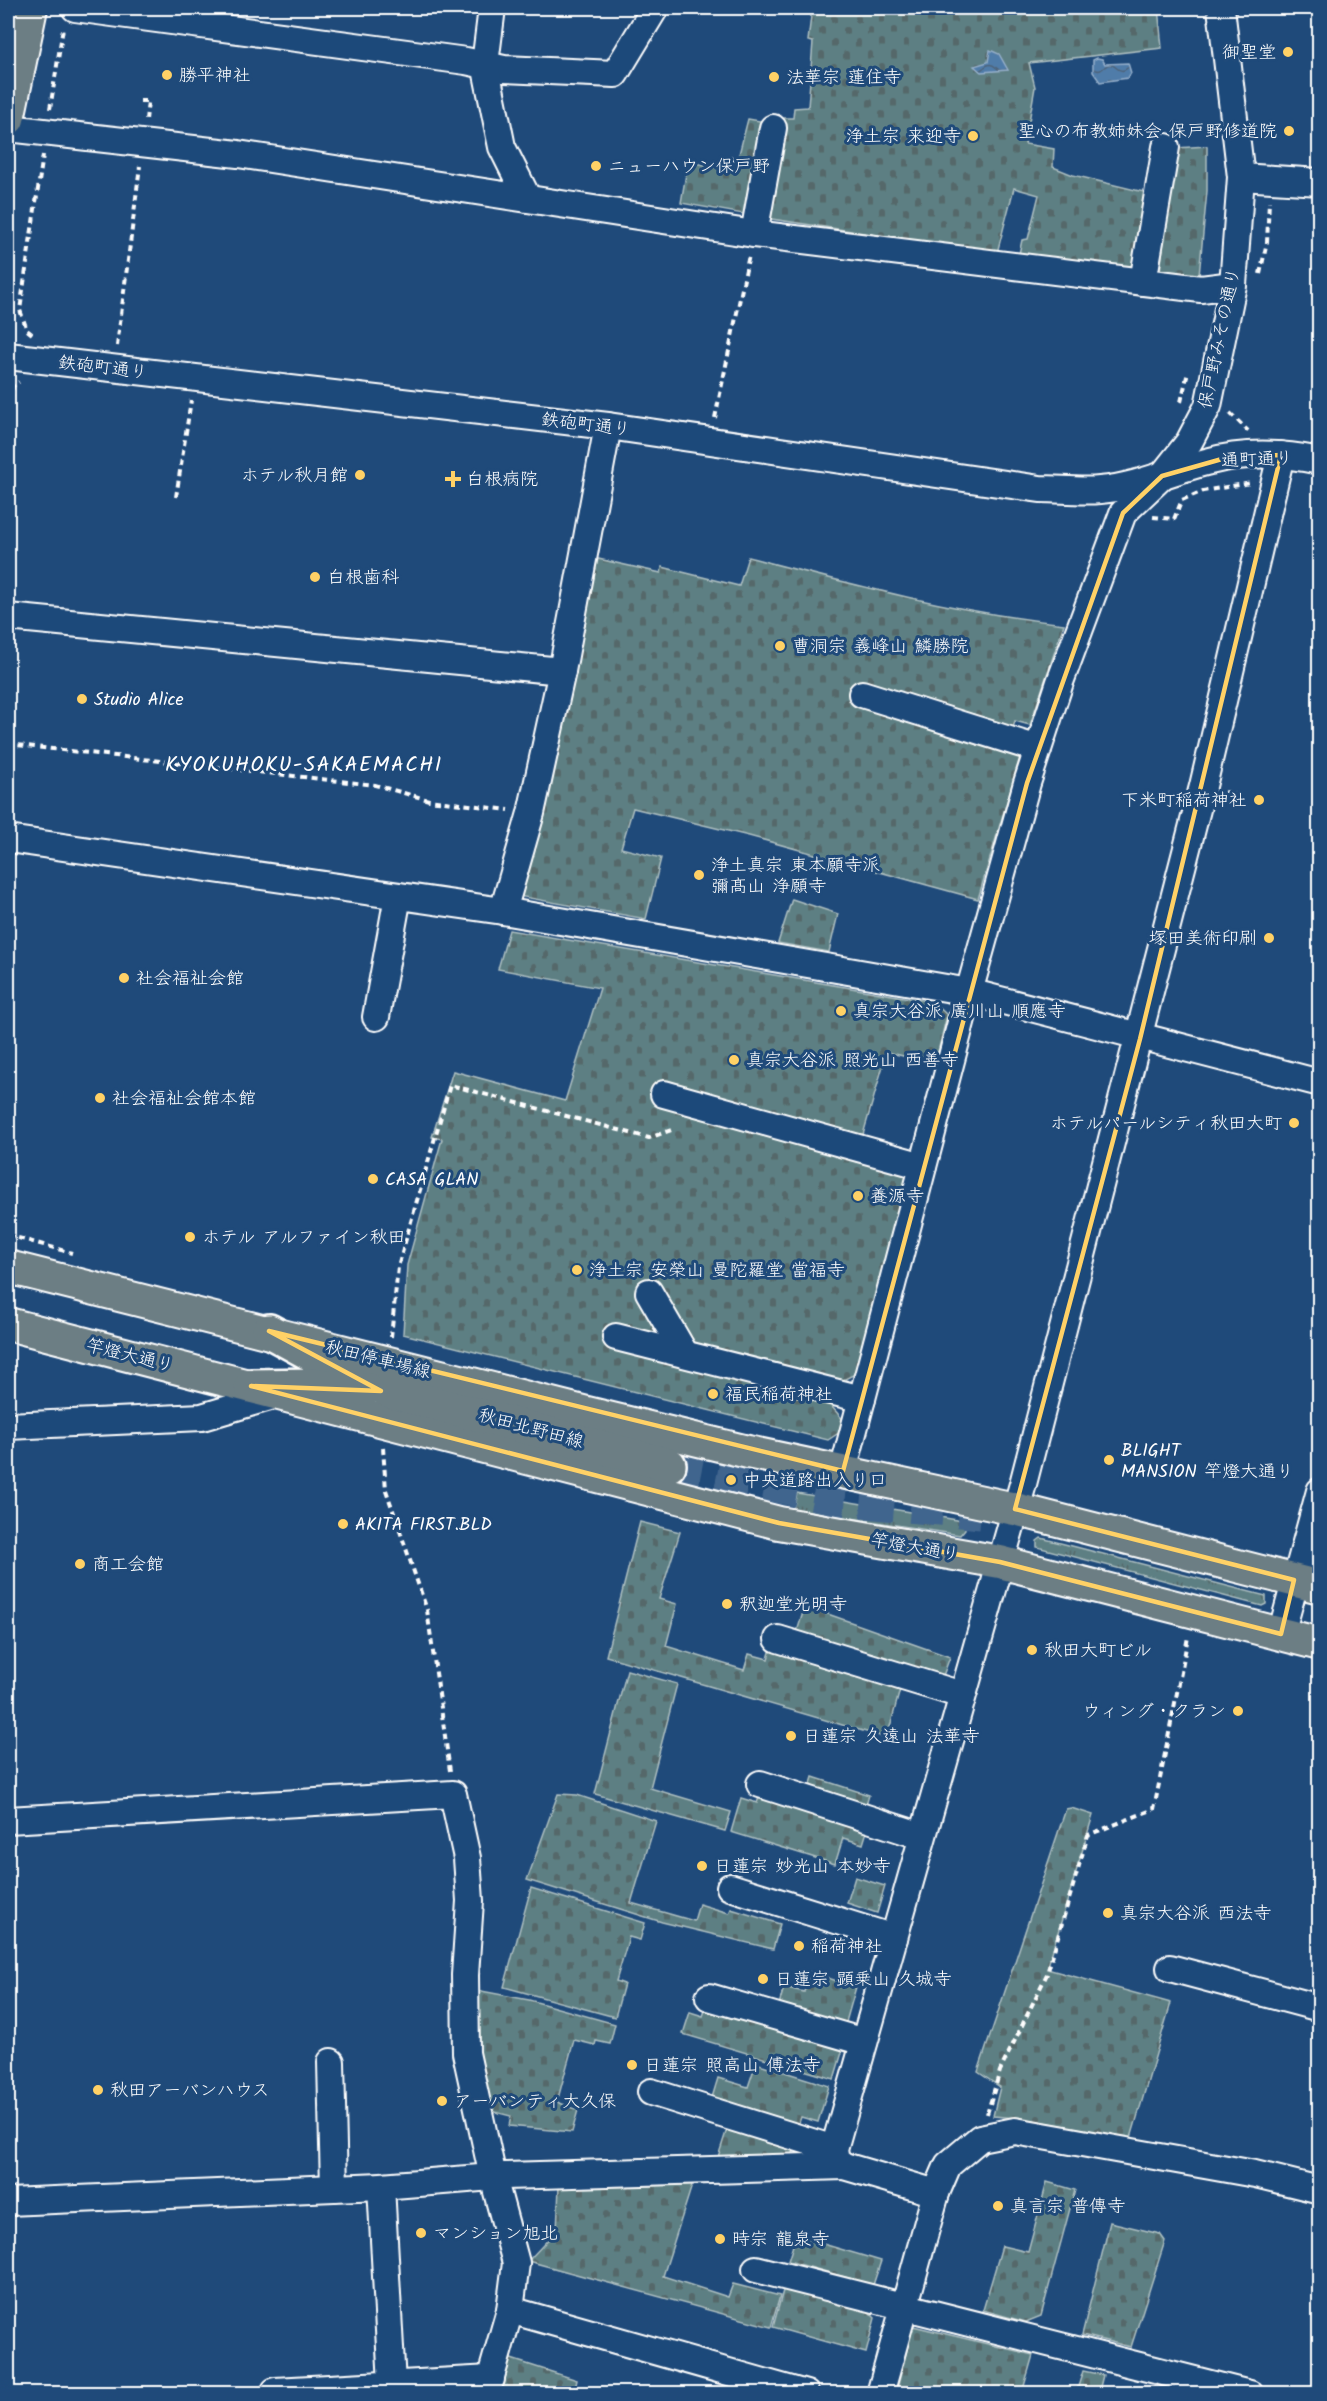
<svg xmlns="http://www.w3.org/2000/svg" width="1327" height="2401" font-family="Kalam,'Klee One',sans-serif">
<defs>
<pattern id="grass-tufts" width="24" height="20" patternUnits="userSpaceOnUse" patternTransform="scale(1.5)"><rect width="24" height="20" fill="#5d7f83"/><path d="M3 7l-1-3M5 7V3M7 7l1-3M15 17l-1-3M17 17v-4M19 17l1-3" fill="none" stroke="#55686a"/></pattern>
<pattern id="cemetery-stones" width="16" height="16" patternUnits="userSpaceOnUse" patternTransform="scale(1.5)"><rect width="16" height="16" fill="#5d7f83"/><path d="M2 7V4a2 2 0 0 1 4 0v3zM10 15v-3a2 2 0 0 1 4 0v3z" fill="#55686a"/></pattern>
<pattern id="water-waves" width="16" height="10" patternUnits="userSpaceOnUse" patternTransform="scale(1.5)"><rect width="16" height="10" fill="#507ba9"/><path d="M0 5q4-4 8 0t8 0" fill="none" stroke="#4e647a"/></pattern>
</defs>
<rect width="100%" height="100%" fill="#1f4a7a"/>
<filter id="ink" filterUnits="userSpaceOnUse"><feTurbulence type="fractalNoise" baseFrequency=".0167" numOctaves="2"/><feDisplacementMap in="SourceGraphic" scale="12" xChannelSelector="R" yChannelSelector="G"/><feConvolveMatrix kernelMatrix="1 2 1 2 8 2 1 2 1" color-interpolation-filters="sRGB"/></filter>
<g filter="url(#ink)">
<g fill="url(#grass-tufts)" stroke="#aebfc1" stroke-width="1.5">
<path d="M797,1493L957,1520L965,1524V1529L960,1535L793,1509Z"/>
<path d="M1041,1538L1266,1596V1604L1262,1606L1037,1547V1541Z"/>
</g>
<g fill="url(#cemetery-stones)" stroke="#aebfc1" stroke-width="1.5">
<path d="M812,8H1158L1162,48L1029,63L1035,87L1025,144L1054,149L1053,167L1073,175L1148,193L1132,272L1019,254L1022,240L1028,239L1039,195L1014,188L997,253L765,218L784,118H793L794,108L808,107L813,42L808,41Z"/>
<path d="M748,119L766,122L749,215L681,203L688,162L735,170Z"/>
<path d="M1207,146V191L1199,276L1187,283L1159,279L1176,148Z"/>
<path d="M748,557C854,585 955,612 1064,624L1030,725L1015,721L1006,753L1020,757L978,899L749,836L633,808L621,848L661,858L646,919L518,896L598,559L661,573L662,567L739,586Z"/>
<path d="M792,899L838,914L829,952L778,943Z"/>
<path d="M509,930L933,1002L947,1015L935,1064L887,1052L862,1138L908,1170L855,1374L837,1383L832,1407L845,1422L843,1430L828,1440L403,1334L407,1265L442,1139L432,1137L453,1071L565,1101L600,988L498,969Z"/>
<path d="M640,1522L680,1532L659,1599L677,1604L666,1646L744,1670L749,1654L768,1659L773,1642L902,1682L887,1738L606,1656Z"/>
<path d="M805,1606L950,1657L941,1681L796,1635Z"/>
<path d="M627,1670L677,1684L650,1788L731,1812L725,1831L595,1794Z"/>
<path d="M813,1777L869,1795L864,1812L808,1794Z"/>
<path d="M558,1794L577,1795L656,1821L631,1903L694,1921L699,1904L729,1913L731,1909L780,1924L773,1949L662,1922L527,1880Z"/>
<path d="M760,1795L868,1828L863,1844L843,1838L835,1864L731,1832L741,1798L757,1803Z"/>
<path d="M1071,1808L1093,1815L1047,1969L1171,2003L1131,2138L1027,2119L993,2116L1000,2087L978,2072L1066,1809Z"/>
<path d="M855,1877L885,1886L877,1913L847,1903Z"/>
<path d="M531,1888L645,1923L640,1940L629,1937L616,1981L624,1984L615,2017L504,1987Z"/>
<path d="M809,1972L856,1987L846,2022L835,2028L777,2012L784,1987L804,1992Z"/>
<path d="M476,1990L529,2000L615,2024L610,2044L596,2041L595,2045L574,2040L557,2102L578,2110L572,2132L509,2126L511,2116L487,2110L475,2051Z"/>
<path d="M708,2003L843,2049L834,2079L683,2034L690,2012L703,2016Z"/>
<path d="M756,2063L829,2086L818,2122L801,2117L797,2128L711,2101L718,2078L748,2087Z"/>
<path d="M728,2126L796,2145L791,2159L717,2160Z"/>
<path d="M693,2182L663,2276L728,2297L733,2284L780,2296L771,2327L528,2261L557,2230L559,2187Z"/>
<path d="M1047,2182L1075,2190L1041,2316L1026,2322L983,2310L1002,2246L1028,2252Z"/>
<path d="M1110,2222L1160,2234L1165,2241L1131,2347L1082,2335Z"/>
<path d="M796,2236L881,2261L873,2285L788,2261Z"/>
<path d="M784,2287L867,2310L875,2318L866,2353L773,2327Z"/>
<path d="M913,2326L1033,2355L1022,2393H896Z"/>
<path d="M508,2358L577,2380L574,2393L495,2394Z"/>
<path d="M1083,2371L1103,2375L1099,2391L1107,2393H1076Z"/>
</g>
<g fill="url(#water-waves)" stroke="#96b0cb" stroke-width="1.5">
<path d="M990,50L999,54L1008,70L981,72L974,66L988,62Z"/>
<path d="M1097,58L1102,59L1105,64L1128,63L1131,73L1128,78L1100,82L1093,72V60Z"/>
</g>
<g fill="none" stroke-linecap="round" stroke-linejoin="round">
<path stroke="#41658e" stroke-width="33" stroke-dasharray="33 16" stroke-linecap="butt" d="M669,1465L845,1500L981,1513"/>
<g stroke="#fff" stroke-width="30">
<g id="minor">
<path d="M75,8L466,61L504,69L615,74L655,8"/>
<path d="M492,8L485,64L502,147L528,199"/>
<path d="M8,128L238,154L754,234L1201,289L1233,285"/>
<path d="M1241,177L1320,182"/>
<path d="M754,234L773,128"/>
<path d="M1143,282L1166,147"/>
<path d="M8,356L608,426L1040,489C1060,489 1081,492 1100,490C1136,487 1171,471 1206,462C1242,452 1283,453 1320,461"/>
<path d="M8,617L562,671L608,426"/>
<path d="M862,694L1038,749"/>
<path d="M8,839L503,911L969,992L1320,1083"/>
<path d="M503,911L531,813L562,671"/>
<path d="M376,1017L398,896"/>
<path d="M664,1094L923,1166"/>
<path d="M649,1292L685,1354"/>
<path d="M616,1337L862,1399"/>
<path d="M8,1426L202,1417L280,1394"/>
<path d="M843,1471L969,992L1027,783L1060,682L1123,513L1162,476L1189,442L1208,406L1233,285L1241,177L1221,8"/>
<path d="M1281,1634L1320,1491"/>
<path d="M778,1639L962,1695"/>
<path d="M760,1784L922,1836"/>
<path d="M8,1820L453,1794L467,1858L470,1901L465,1975L466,2053L493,2177L516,2263L510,2310L486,2394"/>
<path d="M730,1887L894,1938"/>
<path d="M1170,1968L1320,2008"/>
<path d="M709,1997L864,2042"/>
<path d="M331,2062L334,2188"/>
<path d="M651,2092L834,2149"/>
<path d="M381,2186L392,2384"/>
<path d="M936,2193L844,2166L836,2160L834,2149L1023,1484L1203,786L1281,455"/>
<path d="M8,2202L381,2186L505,2176L844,2166"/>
<path d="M756,2269L1250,2394"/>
<path d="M510,2310L806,2394"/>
<path d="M275,2391L491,2379"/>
<path d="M880,2394L936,2193L948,2165L980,2138L1015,2131L1255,2174L1320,2190"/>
</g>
</g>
<g stroke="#fff" stroke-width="36">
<g id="major">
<path d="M8,119L31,8"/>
<path d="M8,1267L587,1413L748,1452L1015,1509L1320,1587"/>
<path d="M8,1324L779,1523L1000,1562L1320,1644"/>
</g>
</g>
<g stroke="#fff" stroke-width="38">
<g id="highway">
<path d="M269,1331L322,1360L392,1392L669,1465"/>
<path d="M251,1386L317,1385L366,1389"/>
</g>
</g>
<g stroke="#fff" stroke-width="4" stroke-dasharray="6 4.5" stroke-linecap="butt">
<path d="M140,101H148L146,120"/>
<path d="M50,109L63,28"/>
<path d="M729,158L743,162"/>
<path d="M1260,274L1267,242L1269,201"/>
<path d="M32,334L27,330L20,310L43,155"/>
<path d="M117,346L140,166"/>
<path d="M1181,402L1188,372"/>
<path d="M1230,413L1248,431"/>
<path d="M715,418L749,255"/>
<path d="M8,421L13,386L19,382"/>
<path d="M176,497L191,400"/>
<path d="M1153,517L1174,519L1182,500L1203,491L1251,483"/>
<path d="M8,744L375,785L429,800L509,810"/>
<path d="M1224,792L1235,794"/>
<path d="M8,1235L72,1253"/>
<path d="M391,1337L398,1267L450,1085L649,1138L674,1129"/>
<path d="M383,1448L386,1490L427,1610L450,1771"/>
<path d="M987,2114L1000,2071L1047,1974L1088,1835L1154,1809L1188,1637"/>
</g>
<use href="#minor" stroke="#1f4a7a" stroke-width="26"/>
<use href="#major" stroke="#6c7e84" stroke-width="32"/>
<use href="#highway" stroke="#6c7e84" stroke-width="33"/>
</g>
</g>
<path fill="none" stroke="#ffd166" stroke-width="4.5" stroke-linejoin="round" d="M1281,455L1140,1039L1015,1509L1294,1580L1281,1634L1000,1562L779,1523L251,1386L381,1391L269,1331L843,1471L1027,783L1123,513L1162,476L1229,457Z"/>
<g fill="#ffd166" stroke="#1f4a7a" stroke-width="2">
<circle cx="1288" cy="52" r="6"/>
<circle cx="167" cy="75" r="6"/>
<circle cx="774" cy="77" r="6"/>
<circle cx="1289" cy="131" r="6"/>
<circle cx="973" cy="136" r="6"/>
<circle cx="596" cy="166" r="6"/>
<circle cx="360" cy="475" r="6"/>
<path d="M450 470h6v6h6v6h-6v6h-6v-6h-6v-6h6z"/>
<circle cx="315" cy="577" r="6"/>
<circle cx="780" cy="646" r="6"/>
<circle cx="82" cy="699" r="6"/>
<circle cx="1259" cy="800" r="6"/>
<circle cx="699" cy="875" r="6"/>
<circle cx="1269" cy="938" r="6"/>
<circle cx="124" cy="978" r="6"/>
<circle cx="841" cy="1011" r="6"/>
<circle cx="734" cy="1060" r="6"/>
<circle cx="100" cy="1098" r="6"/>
<circle cx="1294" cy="1123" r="6"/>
<circle cx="373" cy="1179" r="6"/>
<circle cx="858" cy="1196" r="6"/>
<circle cx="190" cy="1237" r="6"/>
<circle cx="577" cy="1270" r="6"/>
<circle cx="713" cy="1394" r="6"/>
<circle cx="1109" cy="1460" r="6"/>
<circle cx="731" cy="1480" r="6"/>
<circle cx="343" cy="1524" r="6"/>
<circle cx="80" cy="1564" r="6"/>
<circle cx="727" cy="1604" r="6"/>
<circle cx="1032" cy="1650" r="6"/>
<circle cx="1238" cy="1711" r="6"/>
<circle cx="791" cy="1736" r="6"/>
<circle cx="702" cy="1866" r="6"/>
<circle cx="1108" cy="1913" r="6"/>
<circle cx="799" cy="1946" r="6"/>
<circle cx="763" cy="1979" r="6"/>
<circle cx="632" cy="2065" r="6"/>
<circle cx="98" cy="2090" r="6"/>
<circle cx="442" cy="2101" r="6"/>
<circle cx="998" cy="2206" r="6"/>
<circle cx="421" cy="2233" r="6"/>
<circle cx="720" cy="2239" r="6"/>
</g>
<g text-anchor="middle" stroke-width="6" stroke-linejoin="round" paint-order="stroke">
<g font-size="18" fill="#fff" stroke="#1f4a7a" text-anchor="start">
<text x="1276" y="58" text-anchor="end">御聖堂</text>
<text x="179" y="81">勝平神社</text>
<text x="786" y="83">法華宗 蓮住寺</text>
<text x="1277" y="137" text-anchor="end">聖心の布教姉妹会 保戸野修道院</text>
<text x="961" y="142" text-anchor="end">浄土宗 来迎寺</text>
<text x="608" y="172">ニューハウン保戸野</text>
<text x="348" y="481" text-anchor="end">ホテル秋月館</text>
<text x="466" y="485">白根病院</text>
<text x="327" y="583">白根歯科</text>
<text x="792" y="652">曹洞宗 義峰山 鱗勝院</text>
<text x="94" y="705">Studio Alice</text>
<text x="1247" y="806" text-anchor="end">下米町稲荷神社</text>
<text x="711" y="871">浄土真宗 東本願寺派<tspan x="711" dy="21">彌髙山 浄願寺</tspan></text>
<text x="1257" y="944" text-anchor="end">塚田美術印刷</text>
<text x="136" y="984">社会福祉会館</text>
<text x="853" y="1017">真宗大谷派 廣川山 順應寺</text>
<text x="746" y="1066">真宗大谷派 照光山 西善寺</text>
<text x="112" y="1104">社会福祉会館本館</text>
<text x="1282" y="1129" text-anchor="end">ホテルパールシティ秋田大町</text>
<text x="385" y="1185">CASA GLAN</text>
<text x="870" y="1202">養源寺</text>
<text x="202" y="1243">ホテル アルファイン秋田</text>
<text x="589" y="1276">浄土宗 安榮山 曼陀羅堂 當福寺</text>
<text x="725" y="1400">福民稲荷神社</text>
<text x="1121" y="1456">BLIGHT<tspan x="1121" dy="21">MANSION 竿燈大通り</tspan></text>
<text x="743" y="1486">中央道路出入り口</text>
<text x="355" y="1530">AKITA FIRST.BLD</text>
<text x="92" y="1570">商工会館</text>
<text x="739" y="1610">釈迦堂光明寺</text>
<text x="1044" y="1656">秋田大町ビル</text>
<text x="1226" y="1717" text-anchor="end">ウィング・クラン</text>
<text x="803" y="1742">日蓮宗 久遠山 法華寺</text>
<text x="714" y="1872">日蓮宗 妙光山 本妙寺</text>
<text x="1120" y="1919">真宗大谷派 西法寺</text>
<text x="811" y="1952">稲荷神社</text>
<text x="775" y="1985">日蓮宗 顕乗山 久城寺</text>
<text x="644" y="2071">日蓮宗 照高山 傅法寺</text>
<text x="110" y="2096">秋田アーバンハウス</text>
<text x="454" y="2107">アーバンティ大久保</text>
<text x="1010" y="2212">真言宗 普傳寺</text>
<text x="433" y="2239">マンション旭北</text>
<text x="732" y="2245">時宗 龍泉寺</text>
</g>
<g font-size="18" fill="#fff" stroke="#1f4a7a">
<text transform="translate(1219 338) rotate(-78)" y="6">保戸野みその通り</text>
<text transform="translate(103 367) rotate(7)" y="6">鉄砲町通り</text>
<text transform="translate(586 424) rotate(7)" y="6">鉄砲町通り</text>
<text transform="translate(1257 459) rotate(-2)" y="6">通町通り</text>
<text transform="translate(130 1355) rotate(14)" y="6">竿燈大通り</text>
<text transform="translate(378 1359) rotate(14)" y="6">秋田停車場線</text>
<text transform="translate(531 1428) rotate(15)" y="6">秋田北野田線</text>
<text transform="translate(915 1547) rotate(10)" y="6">竿燈大通り</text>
</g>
<g font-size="21" letter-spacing="1.5" fill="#fff" stroke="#1f4a7a">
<text x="304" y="771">KYOKUHOKU-SAKAEMACHI</text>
</g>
</g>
<rect width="1327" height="2401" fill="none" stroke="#1f4a7a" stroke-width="30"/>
<rect x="15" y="15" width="1297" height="2371" fill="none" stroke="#fff" stroke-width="2" filter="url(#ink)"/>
</svg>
